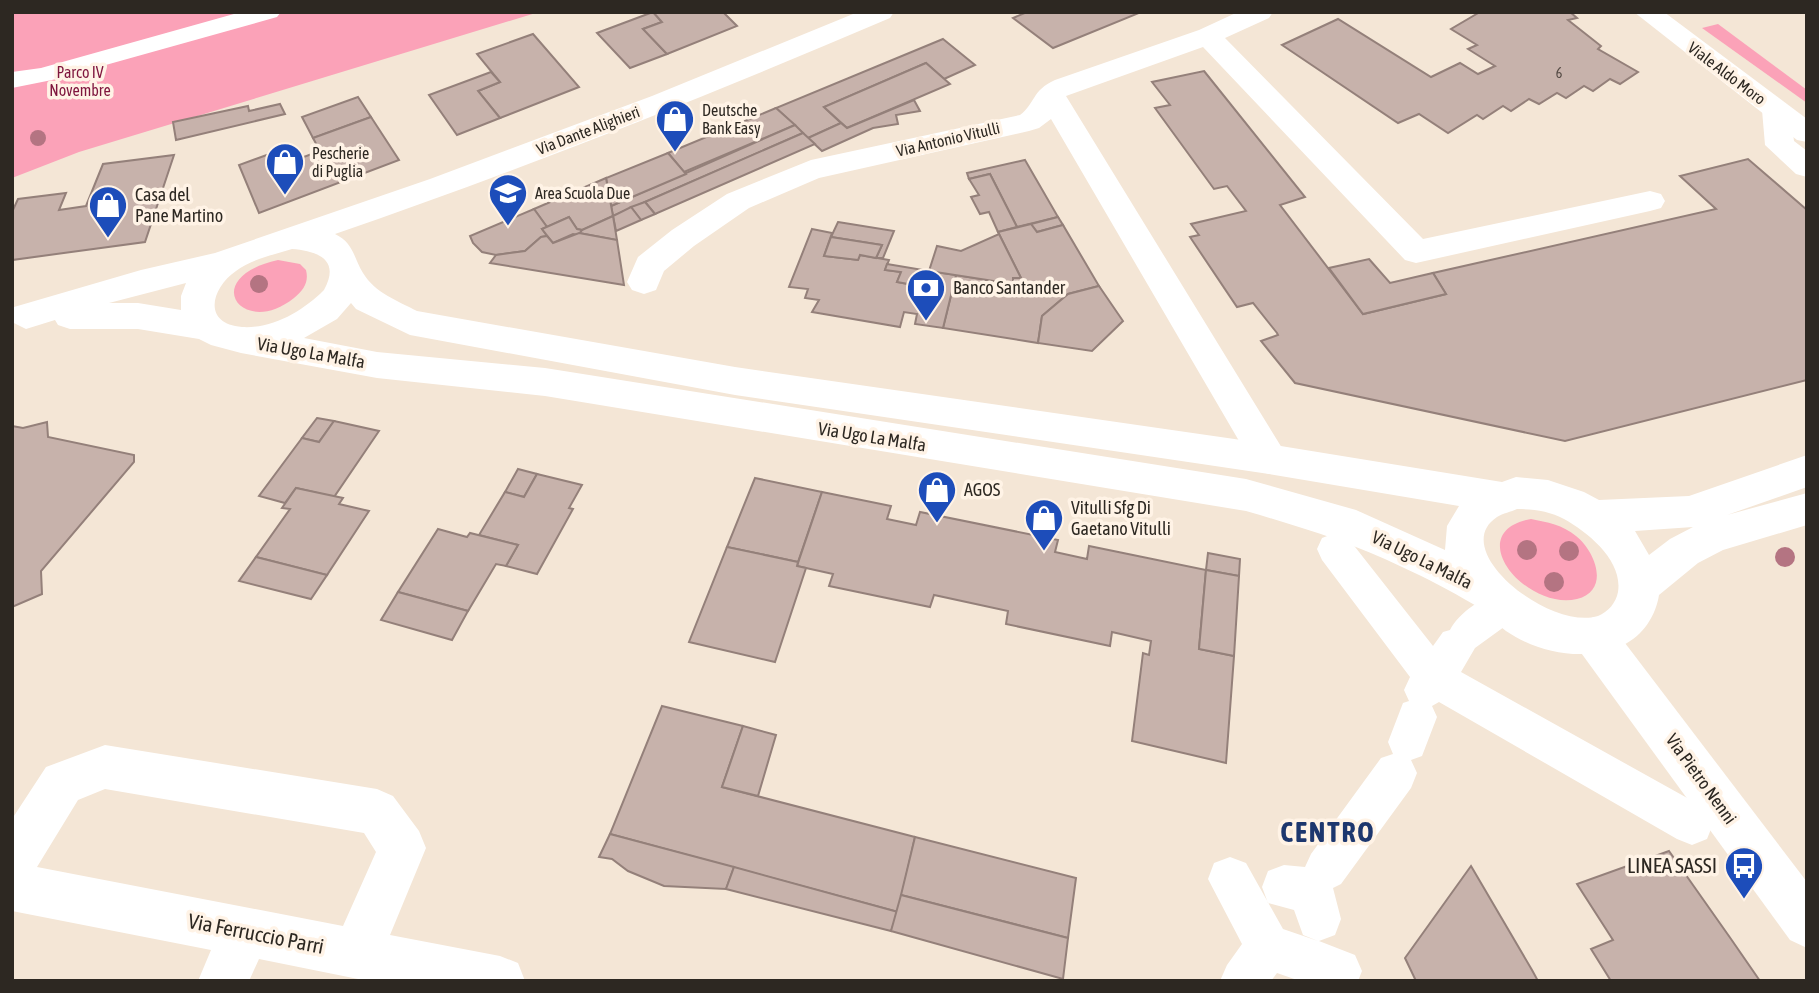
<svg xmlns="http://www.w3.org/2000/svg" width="1819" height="993" font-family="'Asap Condensed',sans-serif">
<rect width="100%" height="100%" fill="#f4e6d6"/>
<g fill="#fba2b8">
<path d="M12,12H539L79,152L12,178Z"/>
<path d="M1718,24L1807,90V103L1702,28Z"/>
<path d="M278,260L300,264L306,270C309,282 304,290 294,298C243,339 197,278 278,260Z"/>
<path d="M1531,519C1547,522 1563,525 1576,536C1595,551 1611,590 1577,599C1526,611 1460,532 1531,519Z"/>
</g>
<g fill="#c7b2ab" stroke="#94807a" stroke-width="2">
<path d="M653,12L662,22L643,29L667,54L630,68L597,33Z"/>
<path d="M653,12H723L737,26L667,54L643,29L662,22Z"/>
<path d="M1027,12H1138L1139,13L1053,48L1013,18Z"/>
<path d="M1480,12H1570L1577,18L1568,20L1601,46L1598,49L1638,72L1620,84L1610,79L1593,91L1584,86L1566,98L1557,93L1539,104L1529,99L1511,111L1503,106L1483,119L1477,115L1448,133L1419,114L1398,123L1282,45L1338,19L1431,77L1460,63L1478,74L1495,66L1468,49L1477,45L1451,29Z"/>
<path d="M533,34L579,87L500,118L478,91L500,82L477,54Z"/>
<path d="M943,39L975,65L944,79L926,63L824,107L841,123L808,138L776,108Z"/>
<path d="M926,63L950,84L847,128L824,107Z"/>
<path d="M1204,71L1305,197L1280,205L1363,314L1446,294L1433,273L1716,209L1680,176L1748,159L1807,210V380L1565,441L1295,383L1261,341L1278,335L1277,333L1253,303L1237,307L1190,237L1199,235L1191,224L1246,211L1227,186L1214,189L1155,108L1170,105L1152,82Z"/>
<path d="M491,72L500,82L478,91L500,118L457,135L429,95Z"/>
<path d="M358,97L371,117L313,138L302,117Z"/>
<path d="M914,100L920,111L896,115L898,124L873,128L822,151L808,138L841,123L847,128Z"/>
<path d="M280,104L285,114L176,140L173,122L248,106L249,111Z"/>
<path d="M776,108L795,125L684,172L668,153Z"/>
<path d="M371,117L399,160L259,213L239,165L286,148L293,161L320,151L313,138Z"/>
<path d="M795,125L803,133L613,216L611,206Z"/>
<path d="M803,133L815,144L655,214L645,202Z"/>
<path d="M668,153L686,174L611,206L606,178Z"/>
<path d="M174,155L145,242L12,260V212L18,199L66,193L59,210L86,206L103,164Z"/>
<path d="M1025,160L1058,217L1017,227L990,174L969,179L967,173Z"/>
<path d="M990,174L1017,227L998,232L989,212L980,214L971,197L979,195L969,179Z"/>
<path d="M606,178L613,216L582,230L577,229L569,217L547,227L534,209Z"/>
<path d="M645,202L655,214L641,220L631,207Z"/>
<path d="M631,207L641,220L616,231L613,216Z"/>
<path d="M534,209L547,227L542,229L547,236L541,237L525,251L496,255L482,252L473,243L470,236Z"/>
<path d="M613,216L617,240L579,233L582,230Z"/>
<path d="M569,217L577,229L582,230L578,235L573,234L553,243L542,229Z"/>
<path d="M1058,217L1063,225L1037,232L1031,224Z"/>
<path d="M838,222L894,231L883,258H876L882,245L831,237Z"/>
<path d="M1031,224L1037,232L1063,225L1099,286L1068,294L1042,316L1038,343L943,328L956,275L1013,284V278H1021L998,232Z"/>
<path d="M812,229L832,233L824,256L858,260L860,255L889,260L885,270L901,272L897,282L925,287L929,271L956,275L943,328L915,324L917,314L904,312L900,327L812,312L819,300L805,298L808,289L789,287Z"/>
<path d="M579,233L617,240L624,285L490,263L496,255L525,251L541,237L547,236L553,243Z"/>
<path d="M999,234L1021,278H1013V284L929,271L937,246L961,251Z"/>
<path d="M831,237L882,245L876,258L860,255L858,260L824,256Z"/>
<path d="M1369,259L1390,283L1433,273L1446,294L1363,314L1329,268Z"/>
<path d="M887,264L929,271L925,287L897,282L901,272L885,270Z"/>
<path d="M1099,286L1123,321L1092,351L1038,343L1042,316L1068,294Z"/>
<path d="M317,418L334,421L319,442L302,438Z"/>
<path d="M334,421L379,431L334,497L296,488L285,503L259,496L302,438L319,442Z"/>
<path d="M47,422L48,437L134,455V462L41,571L42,594L12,607V426L23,428Z"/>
<path d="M518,469L537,474L524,497L505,492Z"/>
<path d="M537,474L582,485L569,508L573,509L537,574L506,566L518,545L479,535L505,492L524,497Z"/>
<path d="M755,478L822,492L798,562L727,547Z"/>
<path d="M296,488L343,498L339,504L369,511L327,575L256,557L290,509L282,508Z"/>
<path d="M822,492L891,506L887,519L916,525L920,512L1058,540L1055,552L1087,559L1089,546L1206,570L1199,649L1234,656L1226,763L1132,741L1143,653L1149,655L1151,641L1112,632L1110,646L1006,624L1008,611L934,595L930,607L829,586L833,574L797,566Z"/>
<path d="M438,529L467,537L470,533L518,545L506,566L496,564L468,611L398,592Z"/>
<path d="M727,547L798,562L797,566L806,568L775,662L689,642Z"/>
<path d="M1208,553L1240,559L1239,576L1206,570Z"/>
<path d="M256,557L327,575L311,599L239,581Z"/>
<path d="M1206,570L1239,576L1234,656L1199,649Z"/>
<path d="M398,592L468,611L452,640L381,620Z"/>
<path d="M662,706L743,726L722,787L915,837L898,912L610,834Z"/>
<path d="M743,726L776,735L758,796L722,787Z"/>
<path d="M610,834L734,867L726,889L664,886L628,871L612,859L599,857Z"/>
<path d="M915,837L1076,878L1068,938L901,895Z"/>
<path d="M1669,851L1731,939L1760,981H1611L1591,949L1613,940L1577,884Z"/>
<path d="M1471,866L1532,970L1538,981H1416L1405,958Z"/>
<path d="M734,867L898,912L891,931L726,889Z"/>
<path d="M901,895L1068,938L1063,979L891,931Z"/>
</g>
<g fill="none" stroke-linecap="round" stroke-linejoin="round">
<g fill="#fff" fill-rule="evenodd">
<path d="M241,12H281L277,17L52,80L12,88V72L41,68Z"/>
<path d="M1335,533L1348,538L1433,646L1443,632L1450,630C1459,612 1484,597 1502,590L1515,595L1521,607L1515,619L1475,648L1461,672L1707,809L1713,824L1707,839L1692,845L1677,839L1439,702L1432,706L1437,717L1422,756L1411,760L1417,773L1411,788L1341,884L1333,888L1341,919L1335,935L1319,941L1355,955L1362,971L1358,981H1300L1277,973L1271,981H1220L1227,965L1242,944L1208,879L1214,863L1230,857L1246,863L1283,929L1318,941L1303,935L1294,910L1268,903L1262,887L1268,871L1284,865L1305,867L1311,854L1381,758L1393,754L1388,742L1403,703L1409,701L1404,690L1410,677L1322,560L1317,549L1322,538Z"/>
</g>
<g fill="#fff" fill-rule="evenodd">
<path d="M1238,12H1273L1269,18L1225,38L1423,239L1650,191L1661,194L1665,201L1661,208L1650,211L1416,263L1405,260L1203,47L1066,96L1282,448L1288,459L1282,470L1269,474L1256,470L1051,119L1039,128L1029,131L819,178L749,208L694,246L664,271L656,290L644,294L632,290L627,282L638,257L672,230L727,194L811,160L1020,115C1035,104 1032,90 1055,80L1199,30Z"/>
<path d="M1776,101L1786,104L1790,110L1794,141L1807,151V177L1796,174L1765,145L1762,110L1766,104Z"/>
<path d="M1594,617L1609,622L1807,882V948L1790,940L1579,650L1573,636L1579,622Z"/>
<path d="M105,745L377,789L393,796L419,831L426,848L390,935L500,956L518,963L525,981H368L259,959L249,981H198L211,950L12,911V819L46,767ZM105,789L364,833L376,852L343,926L37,867L78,800Z"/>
</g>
<g fill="#fff" fill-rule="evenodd">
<path d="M858,12H894L890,18C708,96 523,169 335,234C354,243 354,259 363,273C375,293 398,301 417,311L735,367L1269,444L1502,482L1516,477L1548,480L1584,492L1599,500L1689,496L1807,455V487L1727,515L1807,493V525L1723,550L1698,563L1659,595C1656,615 1643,636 1623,645C1587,662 1540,654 1506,631C1495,623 1485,610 1473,604C1451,591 1426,578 1402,567C1350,542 1301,527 1246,511L545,396L377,378L241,353L211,345L199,339L138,329H70L58,325L55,320L26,329L12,322L14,307L141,270L215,253L430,179L652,96ZM292,249C317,251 341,259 324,290C303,311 273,329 242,327C202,324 211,288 236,271C252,259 273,255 292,249ZM186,283L181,296V310L138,303H109ZM351,303L356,309L410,335L735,395L1269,474L1459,506L1447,526L1445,550L1356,510L1246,479L545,368L377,352L304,338L337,319ZM1517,509C1533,509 1550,511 1564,519C1589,533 1623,561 1618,592C1616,603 1608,612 1598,616C1550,631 1447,550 1497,517C1503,513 1511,512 1517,509ZM1693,527L1670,539L1649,555L1635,531Z"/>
<path d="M1634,12H1664L1807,119V142L1797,140Z"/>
</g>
</g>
<g fill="#b47482">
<circle cx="38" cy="138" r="8"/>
<circle cx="259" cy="284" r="9"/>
<circle cx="1527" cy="550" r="10"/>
<circle cx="1569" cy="551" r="10"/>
<circle cx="1785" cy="557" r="10"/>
<circle cx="1554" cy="582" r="10"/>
</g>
<defs>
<g id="shop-pin" transform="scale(2.0125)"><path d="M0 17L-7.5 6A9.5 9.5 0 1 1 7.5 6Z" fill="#1d4dba" stroke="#fff3e6"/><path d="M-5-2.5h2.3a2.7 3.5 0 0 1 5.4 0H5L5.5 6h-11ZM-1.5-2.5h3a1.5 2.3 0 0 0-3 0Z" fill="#fff"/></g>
<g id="school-pin" transform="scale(2.0125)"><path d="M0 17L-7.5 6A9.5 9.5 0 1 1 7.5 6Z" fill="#1d4dba" stroke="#fff3e6"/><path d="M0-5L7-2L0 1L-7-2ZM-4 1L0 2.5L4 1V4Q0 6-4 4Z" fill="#fff"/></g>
<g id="bank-pin" transform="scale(2.0125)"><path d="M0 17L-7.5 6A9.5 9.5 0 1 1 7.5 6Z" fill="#1d4dba" stroke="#fff3e6"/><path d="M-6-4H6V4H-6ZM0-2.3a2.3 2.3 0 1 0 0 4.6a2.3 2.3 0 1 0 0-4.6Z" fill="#fff"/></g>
<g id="bus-pin" transform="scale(2.0125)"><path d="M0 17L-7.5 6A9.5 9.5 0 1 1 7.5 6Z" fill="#1d4dba" stroke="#fff3e6"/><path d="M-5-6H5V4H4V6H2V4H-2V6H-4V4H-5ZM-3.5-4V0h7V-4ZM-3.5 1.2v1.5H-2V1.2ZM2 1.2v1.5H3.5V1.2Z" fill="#fff"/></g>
</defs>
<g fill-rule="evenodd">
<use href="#shop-pin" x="675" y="119"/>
<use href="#shop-pin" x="285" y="162"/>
<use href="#school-pin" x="508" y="193"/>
<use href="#shop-pin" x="108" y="205"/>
<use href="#bank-pin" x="926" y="288"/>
<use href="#shop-pin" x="937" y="490"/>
<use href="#shop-pin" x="1044" y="518"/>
<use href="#bus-pin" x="1744" y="866"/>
</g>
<g text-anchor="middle" stroke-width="7" stroke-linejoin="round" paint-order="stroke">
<g font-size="14" fill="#544a44">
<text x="1559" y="78">6</text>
</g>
<g font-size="16" fill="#7f163e" stroke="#fff3e6">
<text x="80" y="78">Parco IV<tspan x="80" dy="18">Novembre</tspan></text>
</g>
<g font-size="16" fill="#2d2822" stroke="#fff3e6">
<text transform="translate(1727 73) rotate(37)" y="6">Viale Aldo Moro</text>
<text transform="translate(588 130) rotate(-21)" y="6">Via Dante Alighieri</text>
<text transform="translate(948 139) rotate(-13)" y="6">Via Antonio Vitulli</text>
</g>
<g font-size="16" fill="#2d2822" stroke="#fff3e6" text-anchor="start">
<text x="702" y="116">Deutsche<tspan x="702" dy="18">Bank Easy</tspan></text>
<text x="312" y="159">Pescherie<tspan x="312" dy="18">di Puglia</tspan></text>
<text x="535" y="199">Area Scuola Due</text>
</g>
<g font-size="18" fill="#2d2822" stroke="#fff3e6" text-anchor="start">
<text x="135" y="201">Casa del<tspan x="135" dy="21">Pane Martino</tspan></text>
<text x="953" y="294">Banco Santander</text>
<text x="964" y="496">AGOS</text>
<text x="1071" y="514">Vitulli Sfg Di<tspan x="1071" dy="21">Gaetano Vitulli</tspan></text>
</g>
<g font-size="18" fill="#2d2822" stroke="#fff3e6">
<text transform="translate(311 353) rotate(10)" y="6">Via Ugo La Malfa</text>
<text transform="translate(872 437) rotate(9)" y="6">Via Ugo La Malfa</text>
<text transform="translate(1422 560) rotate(26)" y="6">Via Ugo La Malfa</text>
<text transform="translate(1701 779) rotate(54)" y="6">Via Pietro Nenni</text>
</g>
<g font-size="21" fill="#2d2822" stroke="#fff3e6" text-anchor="end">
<text x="1717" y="873">LINEA SASSI</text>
</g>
<g font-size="21" fill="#2d2822" stroke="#fff3e6">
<text transform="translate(256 934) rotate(11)" y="7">Via Ferruccio Parri</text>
</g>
<g font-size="28" font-weight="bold" letter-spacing="2" fill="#1d376e" stroke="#fff3e6">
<text x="1328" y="842">CENTRO</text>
</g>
</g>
<rect width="1819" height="993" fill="none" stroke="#2d2822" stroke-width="28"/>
</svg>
